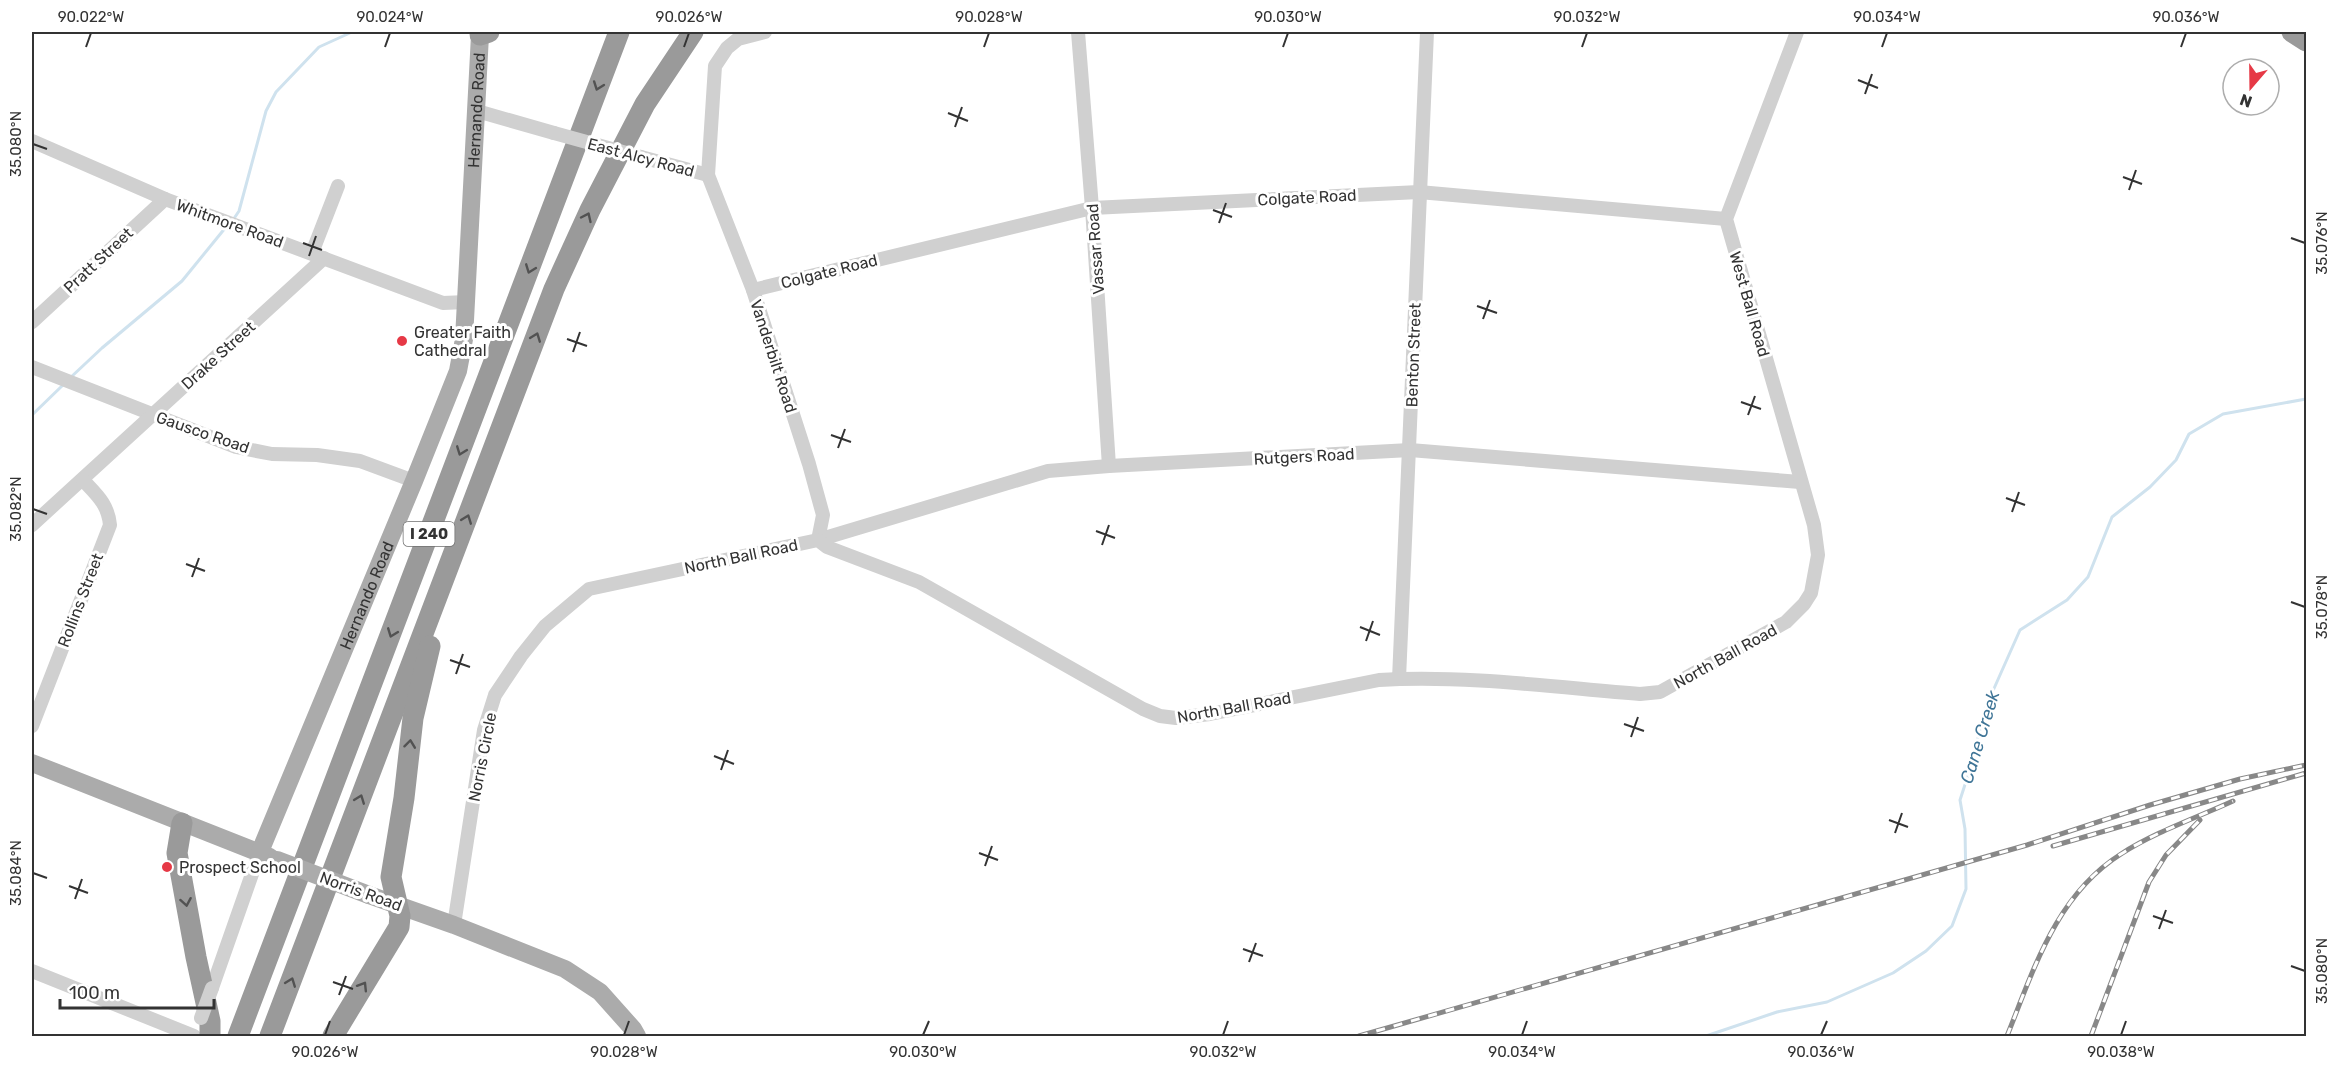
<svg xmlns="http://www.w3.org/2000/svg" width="2338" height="1068" font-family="Rubik,sans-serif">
<rect width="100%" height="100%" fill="#fff"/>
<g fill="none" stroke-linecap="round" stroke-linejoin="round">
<g stroke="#cfe2ee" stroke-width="3">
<path d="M233,220L239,211L266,111L276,92L319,47L352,32"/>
<path d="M70,378L102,348L182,281L226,227"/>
<path d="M32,415L63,385"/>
<path d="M1706,1036L1777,1012L1827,1002L1893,973L1926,951L1952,926L1966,889L1965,829L1960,800L1973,760L1984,711L2020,630L2067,600L2088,577L2112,517L2150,487L2176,460L2189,434L2223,414L2306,399"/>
</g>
<g stroke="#d0d0d0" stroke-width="14">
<path d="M765,32L738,39L727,48L715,66L708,175L753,290L809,464L823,515L818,540"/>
<path d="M1078,32L1092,208L1109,466"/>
<path d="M477,111L554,133"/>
<path d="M32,141L165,199L443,303L466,302"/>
<path d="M641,157L708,175"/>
<path d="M312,253L338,186"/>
<path d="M753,290L1092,208L1419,192L1726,219"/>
<path d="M32,322L165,199"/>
<path d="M32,367L236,447L272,454L317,455L360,461L414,481"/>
<path d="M32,525L324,258"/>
<path d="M818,540L1048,471L1109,466L1410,450L1800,482"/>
<path d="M1399,679L1427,32"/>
<path d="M32,726L110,525C108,504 97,495 83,480"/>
<path d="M454,925L484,730L495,695L521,656L545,626L589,589L818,540L827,547L919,582L1143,709L1160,716L1176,718L1210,714L1379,680C1466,675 1553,687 1640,694L1660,692L1786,622L1804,604L1811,593L1818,555L1814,525L1726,219L1797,32"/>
<path d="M32,971L194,1036"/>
<path d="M212,988L259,854"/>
</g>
<g stroke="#ababab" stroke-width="18">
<path d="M32,763L270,857"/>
<path id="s1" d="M259,854L414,481L458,371L464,339L480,35"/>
<path d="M369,895L454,925L565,969L600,992L633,1029L637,1036"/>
</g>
<g stroke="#9a9a9a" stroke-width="21">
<path d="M2292,32L2306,41"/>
<path d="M480,35L489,32"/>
<path d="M182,823L177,853L196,957L210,1021V1036"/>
<path d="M238,1036L619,32"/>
<path d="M270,1036L554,289L590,210L645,104L693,32"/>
<path d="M333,1036L399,927L400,916L391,877L404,798L413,718L430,646"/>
</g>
<g stroke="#888" stroke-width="5">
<g id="rail">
<path d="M2053,846L2306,773"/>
<path d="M1359,1036L2027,845L2150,805L2240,779L2306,765"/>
<path d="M2007,1036C2034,969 2056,895 2121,854C2155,832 2196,818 2233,801"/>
<path d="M2091,1036L2149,882L2166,855L2200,820"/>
</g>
</g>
<use href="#rail" stroke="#fff" stroke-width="3" stroke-dasharray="9" stroke-linecap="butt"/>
<g stroke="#d0d0d0" stroke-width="14">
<path d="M554,133L641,157"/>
<path d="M201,1018L212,988"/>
</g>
<path stroke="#ababab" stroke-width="18" d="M277,860L369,895"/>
</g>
<defs><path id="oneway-chevron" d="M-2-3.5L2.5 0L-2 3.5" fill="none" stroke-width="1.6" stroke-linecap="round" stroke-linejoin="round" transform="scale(1.5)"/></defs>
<g stroke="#525252">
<use href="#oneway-chevron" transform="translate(598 86) rotate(110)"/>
<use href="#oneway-chevron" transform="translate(587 217) rotate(-65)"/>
<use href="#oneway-chevron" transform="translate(530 269) rotate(111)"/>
<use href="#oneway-chevron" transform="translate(536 337) rotate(-69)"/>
<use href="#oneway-chevron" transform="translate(461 451) rotate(111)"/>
<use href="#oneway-chevron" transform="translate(467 519) rotate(-69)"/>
<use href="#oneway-chevron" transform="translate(392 633) rotate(111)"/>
<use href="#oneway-chevron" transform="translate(410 744) rotate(-83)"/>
<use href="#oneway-chevron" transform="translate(360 799) rotate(-69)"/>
<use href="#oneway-chevron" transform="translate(186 902) rotate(80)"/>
<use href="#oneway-chevron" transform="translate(291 982) rotate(-69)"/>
<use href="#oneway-chevron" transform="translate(363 986) rotate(-58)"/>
</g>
<path fill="none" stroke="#333" stroke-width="2" d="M86,47L91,33M385,47L390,33M684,47L689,33M984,47L989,33M1283,47L1288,33M1582,47L1587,33M1882,47L1887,33M2181,47L2186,33M1858,80L1878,88M1865,94L1872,74M948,113L968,121M955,127L962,107M33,144L47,149M2123,177L2142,184M2129,190L2136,170M1213,210L1232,217M1219,223L1226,203M2291,238L2305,243M303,243L322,250M309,256L316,236M1477,306L1497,313M1483,319L1490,300M567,339L587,346M573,352L580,332M1741,402L1761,409M1748,415L1755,396M831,435L851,442M838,448L845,429M2006,498L2025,505M33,509L47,514M2012,512L2019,492M1096,531L1115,538M1102,545L1109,525M186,564L205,571M192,577L199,558M2291,602L2305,607M1360,627L1380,635M1366,641L1373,621M450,660L470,667M456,674L463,654M1624,724L1644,731M1631,737L1638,717M714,756L734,764M721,770L728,750M1889,820L1908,827M1895,833L1902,813M979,853L998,860M985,866L992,846M33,873L47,878M69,886L88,893M75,899L82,879M2153,916L2173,923M2159,929L2166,910M1243,949L1263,956M1249,962L1256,943M2291,966L2305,971M333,982L353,989M339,995L346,976M325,1035L330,1021M624,1035L629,1021M923,1035L929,1021M1223,1035L1228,1021M1522,1035L1527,1021M1821,1035L1827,1021M2121,1035L2126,1021"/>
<g fill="#e63946" stroke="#fff" stroke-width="2">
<circle cx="402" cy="341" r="6"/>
<circle cx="167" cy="867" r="6"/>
</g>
<g text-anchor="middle" stroke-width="6" stroke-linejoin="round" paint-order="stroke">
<rect fill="#fff" stroke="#707070" stroke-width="1.5" x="403.5" y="522" width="51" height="24" rx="4.5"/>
<g font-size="15" font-weight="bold" fill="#333">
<text x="429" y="539">I 240</text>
</g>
<g font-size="16" fill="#333" stroke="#fff">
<text dy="6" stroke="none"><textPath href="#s1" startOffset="784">Hernando Road</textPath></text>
<text transform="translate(641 157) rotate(15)" y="6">East Alcy Road</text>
<text transform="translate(1307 197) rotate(-3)" y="6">Colgate Road</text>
<text transform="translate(230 223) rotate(20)" y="6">Whitmore Road</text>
<text transform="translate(1095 249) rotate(-94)" y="6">Vassar Road</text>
<text transform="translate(98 260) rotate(-43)" y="6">Pratt Street</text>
<text transform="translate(829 271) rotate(-14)" y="6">Colgate Road</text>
<text transform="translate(1750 304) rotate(74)" y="6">West Ball Road</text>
<text transform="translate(218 355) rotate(-42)" y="6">Drake Street</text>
<text transform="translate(1413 355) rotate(-88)" y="6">Benton Street</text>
<text transform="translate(774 356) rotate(72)" y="6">Vanderbilt Road</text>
<text transform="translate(203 432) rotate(19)" y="6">Gausco Road</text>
<text transform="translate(1304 456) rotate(-3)" y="6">Rutgers Road</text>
<text transform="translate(741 556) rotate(-12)" y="6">North Ball Road</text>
<text dy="6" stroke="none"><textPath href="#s1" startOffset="280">Hernando Road</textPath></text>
<text transform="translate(80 600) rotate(-69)" y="6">Rollins Street</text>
<text transform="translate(1725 656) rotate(-29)" y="6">North Ball Road</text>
<text transform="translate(1234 707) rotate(-10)" y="6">North Ball Road</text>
<text transform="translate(482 757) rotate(-79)" y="6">Norris Circle</text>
<text transform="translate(361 891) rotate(20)" y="6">Norris Road</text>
</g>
<g font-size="16" fill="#333" stroke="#fff" text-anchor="start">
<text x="414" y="338">Greater Faith<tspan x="414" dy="18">Cathedral</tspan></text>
<text x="179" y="873">Prospect School</text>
</g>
<g font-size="18" font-style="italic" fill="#3f7597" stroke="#fff">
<text transform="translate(1980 737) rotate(-73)" y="6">Cane Creek</text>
</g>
</g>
<rect width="2338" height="1068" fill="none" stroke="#ffffff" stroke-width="66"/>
<g transform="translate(2251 87) rotate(200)"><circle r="28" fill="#ffffff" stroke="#adadad" stroke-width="1.5"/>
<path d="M0-4.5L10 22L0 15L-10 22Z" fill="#e63946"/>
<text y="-9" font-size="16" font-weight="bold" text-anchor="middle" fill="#333333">N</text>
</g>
<path d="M60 999v9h154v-9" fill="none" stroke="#333333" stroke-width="3"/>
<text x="69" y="999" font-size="18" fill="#333333" stroke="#ffffff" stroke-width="4.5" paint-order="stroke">100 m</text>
<rect x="33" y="33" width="2272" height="1002" fill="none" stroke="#333" stroke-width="2"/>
<g font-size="15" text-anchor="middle" fill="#333">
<text x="91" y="22">90.022°W</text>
<text x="390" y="22">90.024°W</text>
<text x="689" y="22">90.026°W</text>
<text x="989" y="22">90.028°W</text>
<text x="1288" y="22">90.030°W</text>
<text x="1587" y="22">90.032°W</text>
<text x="1887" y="22">90.034°W</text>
<text x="2186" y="22">90.036°W</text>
<text transform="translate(16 144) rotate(-90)" y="5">35.080°N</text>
<text transform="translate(2322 243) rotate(-90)" y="5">35.076°N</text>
<text transform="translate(16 509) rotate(-90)" y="5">35.082°N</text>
<text transform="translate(2322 607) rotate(-90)" y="5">35.078°N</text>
<text transform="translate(16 873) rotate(-90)" y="5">35.084°N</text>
<text transform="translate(2322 971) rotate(-90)" y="5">35.080°N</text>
<text x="325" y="1057">90.026°W</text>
<text x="624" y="1057">90.028°W</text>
<text x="923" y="1057">90.030°W</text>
<text x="1223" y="1057">90.032°W</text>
<text x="1522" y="1057">90.034°W</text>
<text x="1821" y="1057">90.036°W</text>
<text x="2121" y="1057">90.038°W</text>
</g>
</svg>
